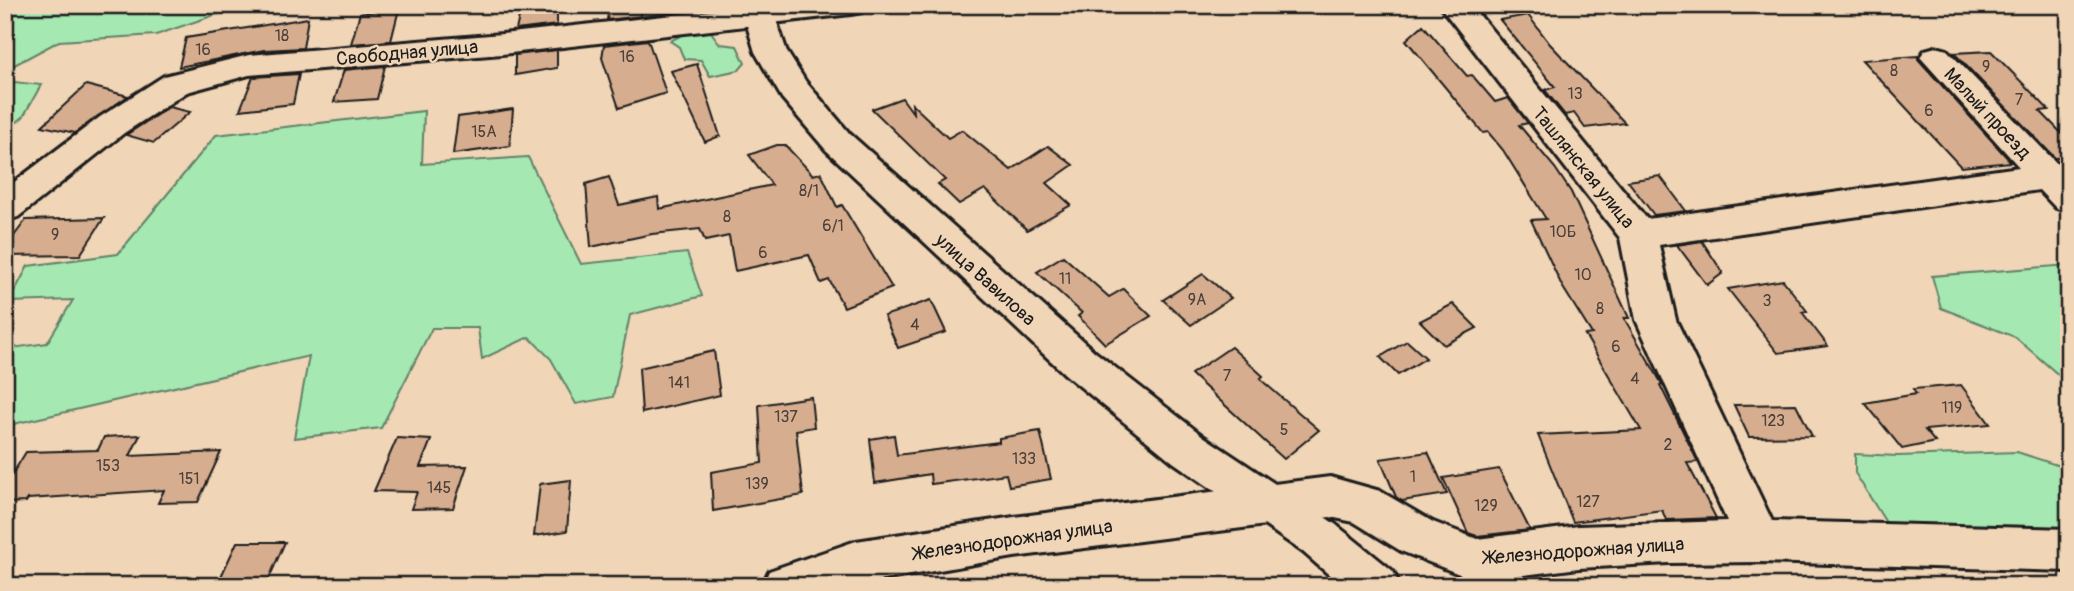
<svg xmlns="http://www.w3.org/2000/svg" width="2074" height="591" font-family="Pangolin,sans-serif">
<rect width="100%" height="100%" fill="#f0d5b7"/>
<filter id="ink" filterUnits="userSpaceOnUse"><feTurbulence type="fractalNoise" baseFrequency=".0143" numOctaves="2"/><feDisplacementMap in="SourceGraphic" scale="14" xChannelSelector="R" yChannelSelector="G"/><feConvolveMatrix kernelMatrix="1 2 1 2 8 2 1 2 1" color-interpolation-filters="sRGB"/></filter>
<g filter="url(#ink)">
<g fill="#a6e8b2" stroke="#618267" stroke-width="2">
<path d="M5,5H244L156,35L59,41L5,70Z"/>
<path d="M708,28L720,44L737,46L745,63L739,70L710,76L701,60L684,59L679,47L670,41L692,30Z"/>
<path d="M5,81L41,85L23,117L5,132Z"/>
<path d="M424,111L422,164L528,157L581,264L687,253L702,296L630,315L613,397L576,404L551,359L529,337L482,359L478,328H432L381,428L294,438L309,356L5,426V349L47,343L73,300L9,302L28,266L118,254L216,135Z"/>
<path d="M2069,265V384L2015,337L1941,308L1932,276Z"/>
<path d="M2017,452L2069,469V527L1890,529L1855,473V454L1898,456Z"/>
</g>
<g fill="#d7ad8f" stroke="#1c1c1c" stroke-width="2">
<path d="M609,5H642L641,16L607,20Z"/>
<path d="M399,9L391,41L351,44L360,13Z"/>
<path d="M557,14V25L516,30L519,17Z"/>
<path d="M1528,15L1550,44L1625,123L1585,128L1574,113L1565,115L1545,90L1555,87L1500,20Z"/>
<path d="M308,18L303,48L264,50L179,67L186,38Z"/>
<path d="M1423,25L1467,76L1472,75L1495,102L1508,98L1528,123L1519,125L1555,168L1571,192L1629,318H1624L1662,384L1660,385L1698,462L1687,463L1716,518L1666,520L1662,510L1573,522L1538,435L1641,430L1585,335L1592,334L1562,286L1531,220L1546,219L1503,150L1488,132L1483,133L1406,40Z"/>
<path d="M648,40L666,93L619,108L602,58L604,45Z"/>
<path d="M557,50V68L515,75V55Z"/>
<path d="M1991,51L2049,110L2040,111L2069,141V157L2055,158L1954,53Z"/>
<path d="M1918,56V59L2011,162L1961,167L1862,60Z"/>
<path d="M697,64L720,136L705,142L671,71Z"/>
<path d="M385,66L377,99L334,102L344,70Z"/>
<path d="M299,74L293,104L240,110L253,77Z"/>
<path d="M86,85L128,96L75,133L42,126Z"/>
<path d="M902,98L913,113L912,104L948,138L962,130L1011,170L1048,146L1073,165L1047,183L1071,205L1027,230L985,189L959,204L938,184L945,180L872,109Z"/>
<path d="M169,107L190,112L154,143L126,135Z"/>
<path d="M513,109L510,146L453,154L458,117Z"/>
<path d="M777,145H785L813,175L821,173L837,207L842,205L892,288L844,307L829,280L821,283L809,255L735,271L729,236L705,241L700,229L652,234L591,247L586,184L609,177L619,205L658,197L659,209L772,185L749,155Z"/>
<path d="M1660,176L1686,211L1654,215L1628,181Z"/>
<path d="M104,218L80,255L5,256V248L26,220Z"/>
<path d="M1702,241L1723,273L1707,285L1677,245Z"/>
<path d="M1063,256L1109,297L1123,289L1151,316L1105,344L1078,316L1082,313L1037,272Z"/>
<path d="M1203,274L1231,298L1191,325L1163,300Z"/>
<path d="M1783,280L1807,311L1802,312L1828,346L1778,353L1728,289Z"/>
<path d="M931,300L946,332L898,348L884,316Z"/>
<path d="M1453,304L1477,328L1444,345L1420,321Z"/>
<path d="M1407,341L1426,358L1398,375L1380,357Z"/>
<path d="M1231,347L1263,376L1260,379L1319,430L1284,459L1191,374Z"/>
<path d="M714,351L720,395L642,413L639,368Z"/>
<path d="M1961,385L1990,424L1925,430L1935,442L1902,449L1865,403L1916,394L1913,389Z"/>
<path d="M811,397L814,427L796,430L803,495L713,511L711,472L762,463L759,405Z"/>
<path d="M1796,404L1812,436L1749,437L1734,405Z"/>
<path d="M1040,431L1051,479L1009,486L1006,474L931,484L930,474L875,483L870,439L894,435L897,455L999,442V438Z"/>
<path d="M140,435L130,456L221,452L198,502L158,503L164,490L28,499L26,502L5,503V486L26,452L98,450L104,437Z"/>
<path d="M397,438L431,440L420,467L467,466L453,508L411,509L417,492L374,491Z"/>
<path d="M1428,452L1447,494L1402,501L1396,497L1380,459Z"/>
<path d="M1499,469L1530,530L1477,536L1468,533L1443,478Z"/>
<path d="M571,480L567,531L534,536L540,484Z"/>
<path d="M237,542H285L267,583H218Z"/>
</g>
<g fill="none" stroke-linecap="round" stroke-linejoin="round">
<g stroke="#1c1c1c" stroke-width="6">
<g id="street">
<path d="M763,5H866L862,12L851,14L502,54L249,75L187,92L124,133L18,217L5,221V189L100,117L164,76L249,55L502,34Z"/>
<path d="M1439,5H1471L1647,219L2019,167L1920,57L1925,50L1936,47L1947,50L2069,176V212L2056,208L2039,190L1659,245L1676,320L1772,521L2069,529V571L1759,562L1669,563L1579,568L1477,581L1401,551L1354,522L1330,517L1014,557L848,586H762L769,571L856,541L1014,517L1330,477L1380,491L1433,522L1477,539L1579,526L1727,521L1636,320L1620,238Z"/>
</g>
</g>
<g stroke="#1c1c1c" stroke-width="6">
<path id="secondary" d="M741,5H771L787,52L806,82L850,134L1094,351L1203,436L1335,524L1393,571L1400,586H1342L1303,552L1173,462L1066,375L826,150L782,98L755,52Z"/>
</g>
<use href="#street" fill="#f0d5b7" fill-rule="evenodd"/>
<use href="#secondary" fill="#f0d5b7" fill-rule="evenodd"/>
</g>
</g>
<g text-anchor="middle" stroke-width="5" stroke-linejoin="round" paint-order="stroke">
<g font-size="16" fill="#4b4039">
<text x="282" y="41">18</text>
<text x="203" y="55">16</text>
<text x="627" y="62">16</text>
<text x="1986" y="72">9</text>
<text x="1894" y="76">8</text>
<text x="1575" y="99">13</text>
<text x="2019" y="105">7</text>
<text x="1929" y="116">6</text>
<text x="484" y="137">15А</text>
<text x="809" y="196">8/1</text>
<text x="727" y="222">8</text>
<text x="833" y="231">6/1</text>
<text x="1563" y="237">10Б</text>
<text x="55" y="240">9</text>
<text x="763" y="258">6</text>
<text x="1583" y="280">10</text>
<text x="1065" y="284">11</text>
<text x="1197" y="305">9А</text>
<text x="1767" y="306">3</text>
<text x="1600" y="314">8</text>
<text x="915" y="330">4</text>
<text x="1616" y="352">6</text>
<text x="1227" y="381">7</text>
<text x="1635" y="384">4</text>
<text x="679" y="388">141</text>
<text x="1952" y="413">119</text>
<text x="786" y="422">137</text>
<text x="1773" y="426">123</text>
<text x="1284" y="435">5</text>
<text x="1668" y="450">2</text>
<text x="1024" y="464">133</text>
<text x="108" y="471">153</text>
<text x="1413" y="482">1</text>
<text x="189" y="484">151</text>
<text x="757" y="489">139</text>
<text x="439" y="493">145</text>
<text x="1588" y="507">127</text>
<text x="1486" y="511">129</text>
</g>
<g font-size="19" fill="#1c1c1c" stroke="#f0d5b7">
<text transform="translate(407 52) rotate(-5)" y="7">Свободная улица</text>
<text transform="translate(1988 113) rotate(47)" y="7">Малый проезд</text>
<text transform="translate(1584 167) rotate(51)" y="7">Ташлянская улица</text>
<text transform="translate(986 279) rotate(42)" y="7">улица Вавилова</text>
<text transform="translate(1013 539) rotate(-8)" y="7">Железнодорожная улица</text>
<text transform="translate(1584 550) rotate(-4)" y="7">Железнодорожная улица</text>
</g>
</g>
<rect width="2074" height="591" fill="none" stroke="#f0d5b7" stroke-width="28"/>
<rect x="14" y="14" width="2046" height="563" fill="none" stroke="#1c1c1c" stroke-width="2.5" filter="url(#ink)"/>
</svg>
